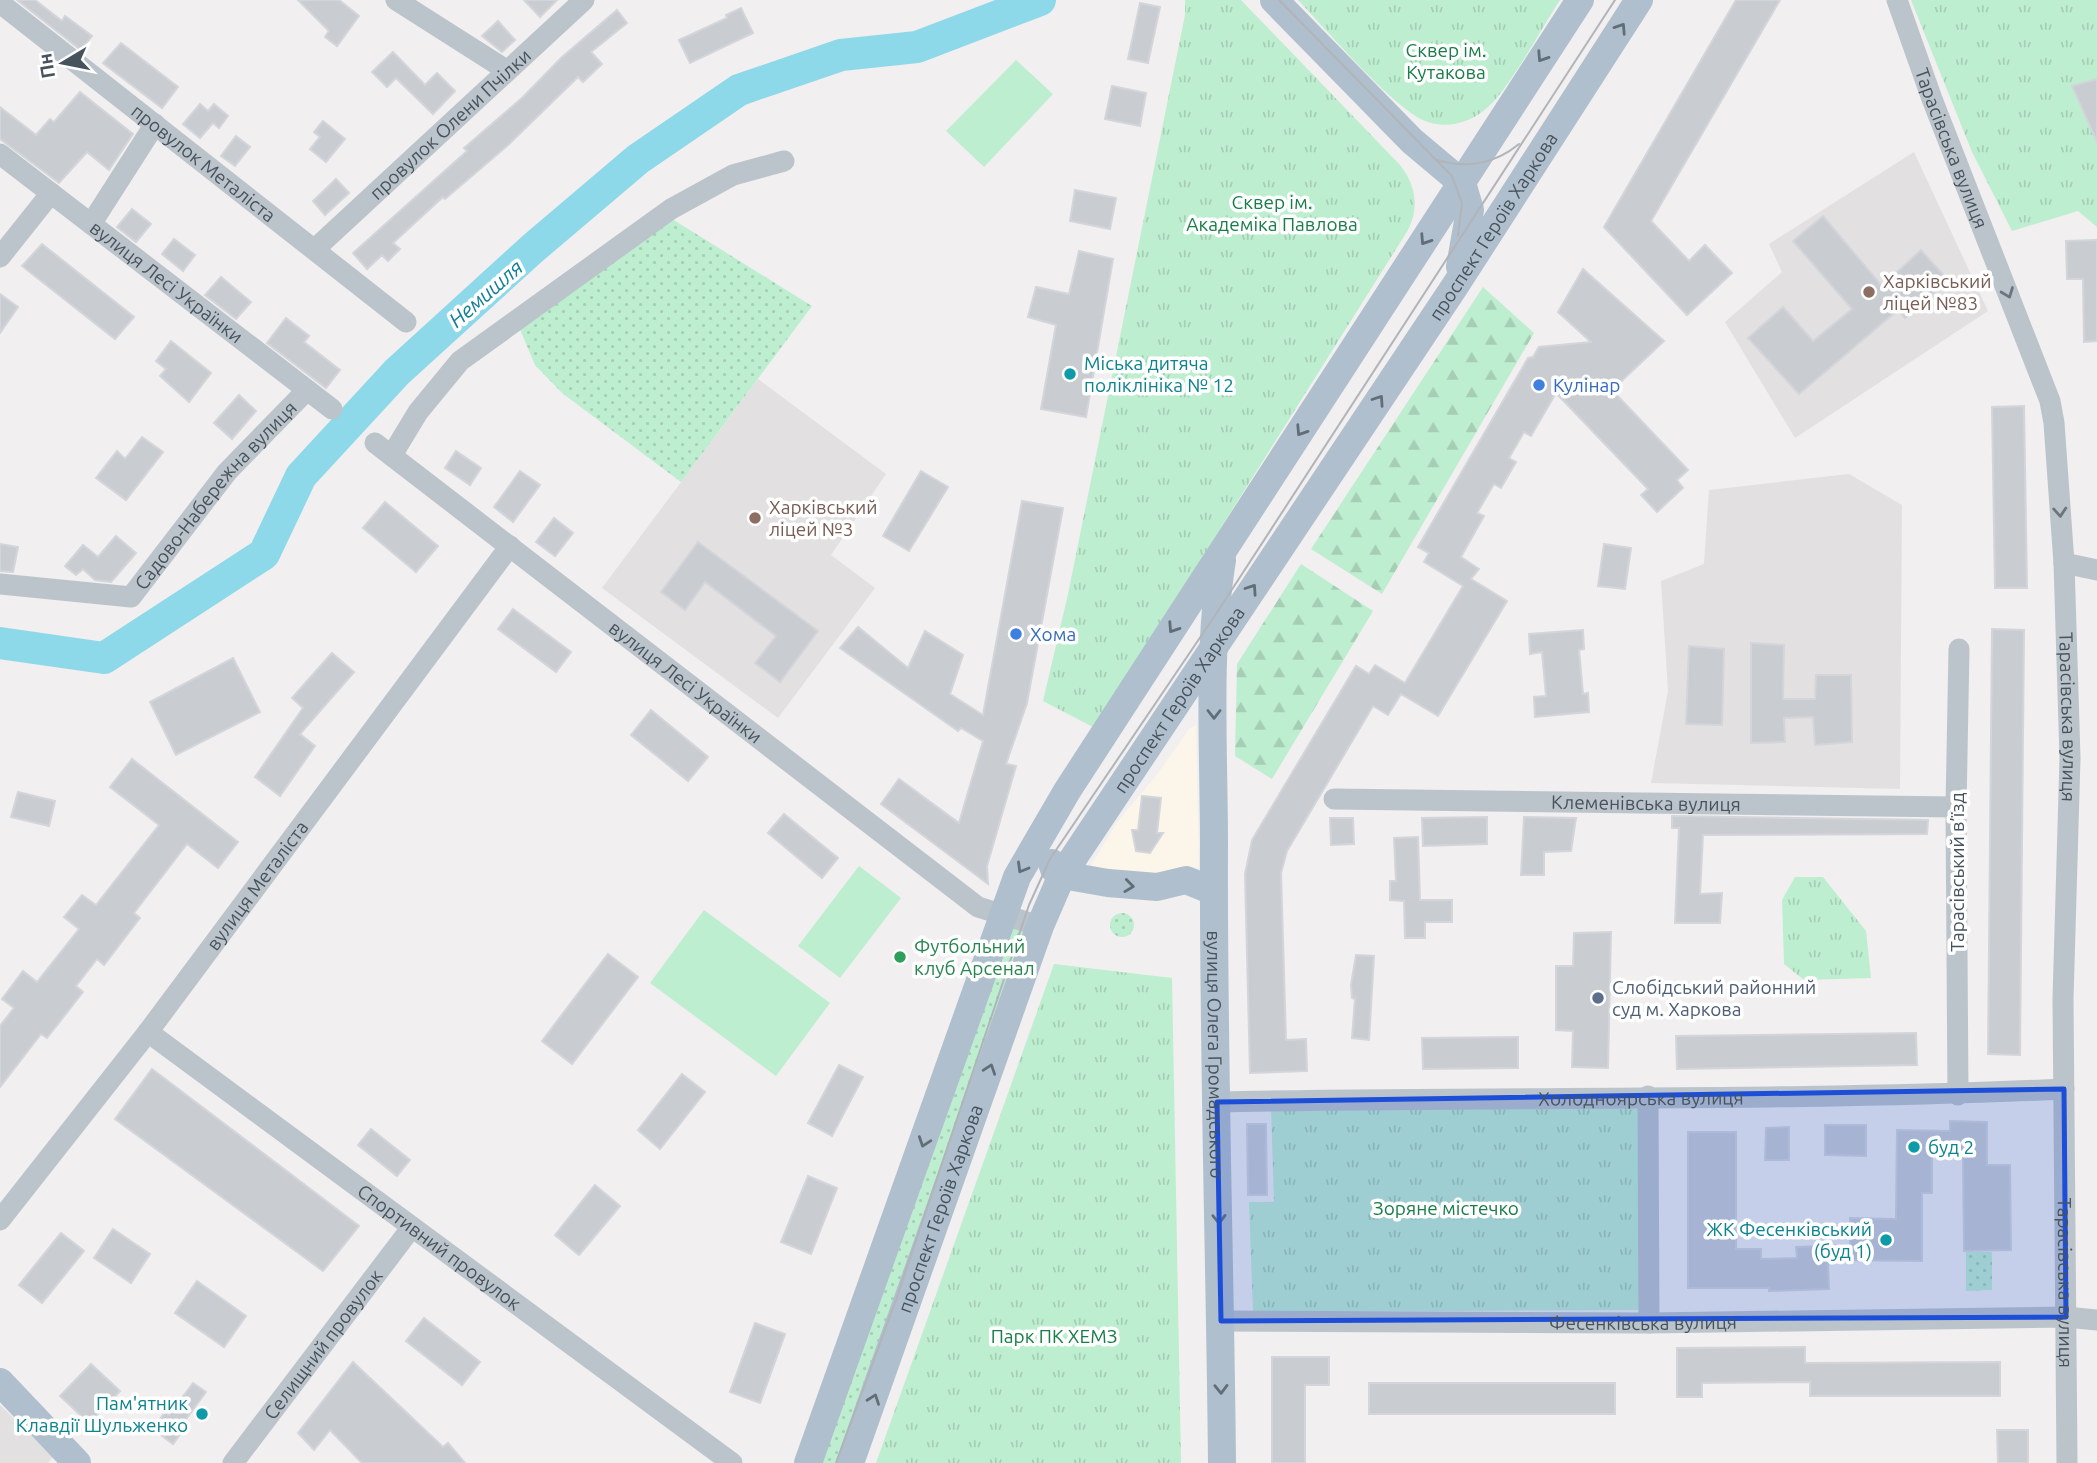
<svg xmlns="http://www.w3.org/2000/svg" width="2097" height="1463" font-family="Ubuntu,sans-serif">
<defs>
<pattern id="grass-dots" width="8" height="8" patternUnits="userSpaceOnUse" patternTransform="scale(1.75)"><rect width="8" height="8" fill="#beeed0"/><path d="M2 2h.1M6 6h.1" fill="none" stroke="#a5ceb5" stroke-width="1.8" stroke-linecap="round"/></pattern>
<pattern id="forest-firs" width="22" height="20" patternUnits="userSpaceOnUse" patternTransform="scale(1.75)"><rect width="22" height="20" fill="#beeed0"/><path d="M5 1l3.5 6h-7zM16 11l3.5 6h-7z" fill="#a5ceb5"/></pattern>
<pattern id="park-tufts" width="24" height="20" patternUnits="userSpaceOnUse" patternTransform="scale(1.75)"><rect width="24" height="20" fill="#beeed0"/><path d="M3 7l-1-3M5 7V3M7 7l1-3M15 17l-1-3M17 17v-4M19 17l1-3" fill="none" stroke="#a5ceb5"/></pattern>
</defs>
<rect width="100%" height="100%" fill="#f1efef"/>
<path fill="#fbf6e9" d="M1196,725L1199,868L1165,876L1090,867L1118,821L1158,773L1189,729Z"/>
<g fill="#e2e0e1">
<path d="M1914,152L1988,311L1795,438L1725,322L1782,272L1769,244Z"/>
<path d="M758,379L886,474L831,555L875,588L778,718L602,588Z"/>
<path d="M1849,474L1902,505L1900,789L1651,783L1668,691L1661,581L1704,564L1709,490Z"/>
<path d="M0,1405L53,1457L48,1463H0Z"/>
</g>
<g fill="url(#grass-dots)">
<path d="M664,214L812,306L681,482L562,393L535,365L516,320Z"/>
<circle cx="1122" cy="925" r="12"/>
<path d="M1008,925L1025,931L842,1463H817Z"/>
<path d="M1966,1252H1992V1290L1966,1291Z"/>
</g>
<g fill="url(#forest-firs)">
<path d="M1483,287L1534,333L1382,594L1311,549Z"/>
<path d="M1301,564L1373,611L1272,779L1235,756L1237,664Z"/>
</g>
<g fill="url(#park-tufts)">
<path d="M1185,0H1241L1400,165C1415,184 1420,207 1408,230L1095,728L1043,701L1068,594L1185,15Z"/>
<path d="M1298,0H1560C1541,29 1512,84 1489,106C1473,122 1447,130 1425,121C1392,107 1326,29 1298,0Z"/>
<path d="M1911,0H2097V227L2078,211L2012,231L1972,152Z"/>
<path d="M1795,877H1823L1866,931L1871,978L1804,980L1784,964L1782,900Z"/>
<path d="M1054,964L1172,978L1181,1463H876Z"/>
<path d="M1643,1105L1641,1310L1253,1312L1249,1202H1274L1271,1108Z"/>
</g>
<g fill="#beeed0">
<path d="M1016,60L1053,94L984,167L946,131Z"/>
<path d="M859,866L901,898L840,978L798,946Z"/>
<path d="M704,910L830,1003L776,1076L650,983Z"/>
</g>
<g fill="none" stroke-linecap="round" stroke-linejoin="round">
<path stroke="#8dd8e9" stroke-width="32" d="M0,643L104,658L264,554L301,476L397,372L532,249L638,159L739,90L841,55L917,47L1040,0"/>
</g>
<g fill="#c9ccd1" stroke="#d3d5da" stroke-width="2">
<path d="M17,0H35L62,21L65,16L92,36L81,50Z"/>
<path d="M298,0H339L359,16L337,46L325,37L329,31Z"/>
<path d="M524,0H557L540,17Z"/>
<path d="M1736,0H1780L1651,221L1689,261L1705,245L1732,273L1687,315L1604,227Z"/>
<path d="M1140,3L1160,7L1148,63L1128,59Z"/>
<path d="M741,8L753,33L690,63L679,40L727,18L726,15Z"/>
<path d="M617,10L627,23L591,52L602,64L583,82L578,77L507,146L445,199L443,197L393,243L400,249L388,261L382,255L367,269L353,253L467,151L464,148L523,97L561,58Z"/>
<path d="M498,21L515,40L502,52L482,36Z"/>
<path d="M121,43L178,87L162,108L103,63Z"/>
<path d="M393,52L425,85L437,73L455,91L433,114L396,78L387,87L372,72Z"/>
<path d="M2097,79V142L2072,86Z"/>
<path d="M1112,86L1146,93L1140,126L1105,119Z"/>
<path d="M80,92L133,134L109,170L87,152L59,183L0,139V107L36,135L50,119L54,122Z"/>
<path d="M200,104L208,111L214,104L228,116L219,128L213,123L200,138L183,124Z"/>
<path d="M323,121L345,139L326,162L310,149L320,137L314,132Z"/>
<path d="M236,136L250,147L235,166L221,156Z"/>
<path d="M336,179L349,193L325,215L313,201Z"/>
<path d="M1075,190L1116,198L1110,229L1070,221Z"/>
<path d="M132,209L151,224L136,242L117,227Z"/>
<path d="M1823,216L1882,286L1921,250L1948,280L1905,318L1898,310L1799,394L1748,338L1783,307L1813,341L1852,309L1793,241Z"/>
<path d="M174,239L195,255L183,271L162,254Z"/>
<path d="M2097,240V341L2084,342L2083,279H2067L2066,241Z"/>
<path d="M42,244L134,317L115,339L22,266Z"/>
<path d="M1079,251L1113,259L1086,417L1041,409L1056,325L1028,317L1036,287L1069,294Z"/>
<path d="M1583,269L1664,341L1612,390L1688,470L1677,480L1683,488L1657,512L1641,495L1648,489L1556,393L1531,436L1524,432L1509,458L1516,462L1501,488L1494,484L1477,513L1484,516L1461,557L1479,569L1471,579L1507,601L1438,716L1401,694L1388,715L1373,706L1287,851L1281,873L1286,1040L1306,1039L1307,1071L1250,1073L1245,874L1252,840L1356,666L1369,674L1375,665L1405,683L1463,586L1424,562L1429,553L1418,547L1528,358L1533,357L1539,347L1591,342L1558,312Z"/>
<path d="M221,277L251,302L236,319L205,295Z"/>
<path d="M0,294L18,307L0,333Z"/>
<path d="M286,318L309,336L304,342L340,370L326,388L267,343Z"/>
<path d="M171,341L211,373L189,402L160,376L166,369L156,361Z"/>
<path d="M239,395L256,411L232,439L214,423Z"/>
<path d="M2024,406L2027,588H1995L1992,407Z"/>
<path d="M142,437L163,452L126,500L96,478L117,451L125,459Z"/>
<path d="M456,451L481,468L470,485L445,468Z"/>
<path d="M520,471L540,485L513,522L494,507Z"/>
<path d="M921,471L948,487L909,551L883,536Z"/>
<path d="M1022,501L1063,508L1027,703L1006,764L1016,766L987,866L988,884L881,804L899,779L959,823L983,741L961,728L958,731L840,648L858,627L908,668L925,631L963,655L950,694L983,715Z"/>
<path d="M385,502L438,546L416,572L363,528Z"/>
<path d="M554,518L573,533L555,556L536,542Z"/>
<path d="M116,536L136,553L111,582L95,580L83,569L76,575L65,566L83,545L98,557Z"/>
<path d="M698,542L818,631L780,682L755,663L776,636L705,582L685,610L661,592Z"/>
<path d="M0,544L18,547L13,572L0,571Z"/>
<path d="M1604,544L1631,548L1625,589L1598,586Z"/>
<path d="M513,609L571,652L556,672L498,629Z"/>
<path d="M1992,629L2024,630L2020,1055L1988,1054Z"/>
<path d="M1583,630L1584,649L1579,650L1583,694L1588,693L1589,712L1535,717L1534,697L1546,696L1542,652L1530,654L1529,634Z"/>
<path d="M1751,643L1784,645L1783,699H1815L1816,675H1851L1852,742L1815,745L1813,717L1784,718L1785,742L1751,743Z"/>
<path d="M1689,646L1724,649L1722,725L1686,724Z"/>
<path d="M332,653L354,672L300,734L315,746L280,796L255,777L303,708L292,698Z"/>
<path d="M233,658L260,712L176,755L150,702Z"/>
<path d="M651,710L708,757L688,781L631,735Z"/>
<path d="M132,759L238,842L218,868L187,844L134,913L140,918L104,965L97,959L76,986L83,992L47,1038L41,1034L0,1087V1026L14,1008L2,999L23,971L37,982L79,929L64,917L82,895L96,905L159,825L110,787Z"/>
<path d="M18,792L55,801L49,826L11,817Z"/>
<path d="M1142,796L1161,798L1157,833H1163L1150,853L1136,851L1132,830H1138Z"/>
<path d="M784,814L838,858L822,878L768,833Z"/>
<path d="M1672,816L1928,820L1927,834L1703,835L1700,894L1722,893L1720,923H1675L1679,828H1672Z"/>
<path d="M1487,817V844L1423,846L1422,818Z"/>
<path d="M1524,817L1576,818L1571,851L1544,852V875H1521Z"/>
<path d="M1330,818H1353L1354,844L1331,845Z"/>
<path d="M1418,837L1420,900H1452V922H1425V938H1405L1404,901L1390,900V881H1396L1394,838Z"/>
<path d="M1611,932L1608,1068L1572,1067L1573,1031L1556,1030V966H1573L1574,933Z"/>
<path d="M608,954L638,977L572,1064L542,1041Z"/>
<path d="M1356,955L1374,956L1369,1040L1352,1038L1355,999L1352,998L1351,985Z"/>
<path d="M1916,1033L1917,1065L1677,1069L1676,1036Z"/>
<path d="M1518,1037V1068L1423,1069L1422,1038Z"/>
<path d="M839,1065L863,1077L832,1136L808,1123Z"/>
<path d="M152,1069L359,1226L323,1271L115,1119Z"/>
<path d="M682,1074L705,1092L660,1149L638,1130Z"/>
<path d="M1950,1121L1987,1122V1165H2010L2011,1250L1964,1251L1963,1156H1932V1193H1922V1261L1828,1260L1829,1289L1769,1291V1288H1688V1132H1736V1249H1761V1259L1797,1258L1796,1247L1850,1245V1218L1896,1219L1897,1130L1950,1131Z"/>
<path d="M1247,1124H1266L1267,1195H1248Z"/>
<path d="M1825,1125H1866V1156L1825,1155Z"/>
<path d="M1789,1127V1160H1765L1766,1128Z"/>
<path d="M371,1129L410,1160L397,1176L358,1145Z"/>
<path d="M808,1176L837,1188L811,1254L781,1242Z"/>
<path d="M595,1185L620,1206L579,1255L555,1235Z"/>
<path d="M113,1229L150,1254L131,1283L94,1258Z"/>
<path d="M61,1233L84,1251L42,1303L19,1285Z"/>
<path d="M197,1281L246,1316L224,1347L175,1313Z"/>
<path d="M424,1318L480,1362L462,1385L406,1341Z"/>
<path d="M755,1323L785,1334L760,1403L730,1392Z"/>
<path d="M1805,1347V1363L2000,1362V1396H1810V1382L1702,1383V1397H1677V1348Z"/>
<path d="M1272,1357H1329V1385H1305V1463H1272Z"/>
<path d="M353,1362L443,1447L448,1443L465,1463H362L330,1430L314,1450L298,1433Z"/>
<path d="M91,1364L120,1391L89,1423L60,1396Z"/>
<path d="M193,1383L206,1392L181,1426L184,1429L173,1444L153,1429L165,1412L169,1415Z"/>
<rect x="1369" y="1383" width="246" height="31"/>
<path d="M1997,1430H2028V1463H1998Z"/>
</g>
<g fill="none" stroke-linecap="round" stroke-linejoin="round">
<g stroke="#bbc4cb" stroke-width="21">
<path d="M396,0L506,70"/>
<path id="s1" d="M1897,0L1932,99L2050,401L2054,423L2064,563L2070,758L2063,999L2067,1463"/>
<path id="s2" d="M0,3L406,322"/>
<path id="s3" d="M0,154L332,409"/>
<path d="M91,224L155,124"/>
<path id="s4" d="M315,249L584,0"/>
<path d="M0,257L51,193"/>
<path id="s5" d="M375,443L978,907L1040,926"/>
<path d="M392,455L418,412L460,361L671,209L733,175L784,161"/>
<path d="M2064,563L2097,570"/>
<path id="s6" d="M0,584L131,597L227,472L307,390"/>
<path id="s7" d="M1334,799L1956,807"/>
<path id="s8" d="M148,1032L732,1463"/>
<path d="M1958,1095L1956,807L1959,649"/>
<path d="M1648,1096L1649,1323"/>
<path id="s9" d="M1217,1102C1499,1096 1782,1102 2064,1089"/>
<path id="s10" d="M0,1220L148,1032L510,546"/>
<path id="s11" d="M1221,1321L1649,1323L2066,1317L2097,1320"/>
<path id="s12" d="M233,1463L412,1227"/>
</g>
<g stroke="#afbfcd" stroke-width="28">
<path d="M1274,0L1412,141L1462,183"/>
<path d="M1460,267L1470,210L1462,183"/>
<path id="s13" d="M1222,560C1207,653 1214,750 1214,845C1213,1051 1220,1257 1222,1463"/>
<path d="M1052,863L1054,869L1062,875L1108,883L1157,887L1186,880L1213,891"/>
<path d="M0,1382L77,1463"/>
<path d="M808,1463L1017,877L1067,791L1580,0"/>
<path id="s14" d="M850,1463L1040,926L1062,875L1455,286L1639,0"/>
</g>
<g stroke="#b1b4b9" stroke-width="2">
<path d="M1279,0L1452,176L1462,203L1458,235"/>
<path d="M1437,160C1466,169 1495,164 1519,144"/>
<path d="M836,1463L896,1300L1029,905L1050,859L1216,614L1615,0"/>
</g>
</g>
<defs><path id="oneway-chevron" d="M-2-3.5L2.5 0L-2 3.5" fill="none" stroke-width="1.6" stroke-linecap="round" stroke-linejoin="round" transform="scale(1.75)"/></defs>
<g stroke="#616e78">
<use href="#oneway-chevron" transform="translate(1621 28) rotate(-57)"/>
<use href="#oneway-chevron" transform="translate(1542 57) rotate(123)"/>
<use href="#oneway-chevron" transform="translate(1425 240) rotate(123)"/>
<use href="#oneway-chevron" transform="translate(1379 400) rotate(-56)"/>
<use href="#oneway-chevron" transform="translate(1301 431) rotate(123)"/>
<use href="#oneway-chevron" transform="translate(1252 589) rotate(-56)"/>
<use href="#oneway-chevron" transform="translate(1173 628) rotate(123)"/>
<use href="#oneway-chevron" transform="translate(1214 714) rotate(90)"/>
<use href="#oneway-chevron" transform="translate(1022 868) rotate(120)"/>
<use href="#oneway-chevron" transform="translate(1129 886) rotate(7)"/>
<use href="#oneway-chevron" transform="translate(990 1069) rotate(-71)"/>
<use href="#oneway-chevron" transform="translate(924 1142) rotate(109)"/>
<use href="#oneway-chevron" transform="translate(1219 1219) rotate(89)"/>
<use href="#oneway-chevron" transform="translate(1221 1389) rotate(89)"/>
<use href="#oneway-chevron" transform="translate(874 1399) rotate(-70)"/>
</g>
<g stroke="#6a757d">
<use href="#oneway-chevron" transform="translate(2008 293) rotate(69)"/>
<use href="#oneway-chevron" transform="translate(2060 512) rotate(86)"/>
</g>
<path fill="#1d4ed8" fill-opacity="0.2" stroke="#1d4ed8" stroke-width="5" stroke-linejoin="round" d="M2064,1089L2066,1317L1221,1321L1217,1102Z"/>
<g fill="#8d6e63" stroke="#fff" stroke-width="2.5">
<circle cx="1869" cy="292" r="7"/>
<circle cx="755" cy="518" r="7"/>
</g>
<g fill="#0f9aa8" stroke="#fff" stroke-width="2.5">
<circle cx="1070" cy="374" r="7"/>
<circle cx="1914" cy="1147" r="7"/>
<circle cx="1886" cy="1240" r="7"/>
<circle cx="202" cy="1414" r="7"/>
</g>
<g fill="#3f7fe0" stroke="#fff" stroke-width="2.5">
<circle cx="1539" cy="385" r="7"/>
<circle cx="1016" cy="634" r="7"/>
</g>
<circle fill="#2e9e5b" stroke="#fff" stroke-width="2.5" cx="900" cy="957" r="7"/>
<circle fill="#5c6f8a" stroke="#fff" stroke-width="2.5" cx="1598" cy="998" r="7"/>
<g text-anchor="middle" stroke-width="7" stroke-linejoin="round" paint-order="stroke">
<g font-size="19" fill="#1a7c48" stroke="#fff">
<text x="1446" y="57">Сквер ім.<tspan x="1446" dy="22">Кутакова</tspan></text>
<text x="1272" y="209">Сквер ім.<tspan x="1272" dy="22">Академіка Павлова</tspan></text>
<text x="1446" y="1215">Зоряне містечко</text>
<text x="1054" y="1343">Парк ПК ХЕМЗ</text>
</g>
<g font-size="19" fill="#47535c" stroke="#fff">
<text dy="7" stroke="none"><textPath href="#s4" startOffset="184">провулок Олени Пчілки</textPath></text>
<text dy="7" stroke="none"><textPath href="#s1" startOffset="158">Тарасівська вулиця</textPath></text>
<text dy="7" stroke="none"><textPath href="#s2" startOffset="259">провулок Металіста</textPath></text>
<text dy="7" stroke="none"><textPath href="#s14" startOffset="1404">проспект Героїв Харкова</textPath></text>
<text dy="7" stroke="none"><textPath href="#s3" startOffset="210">вулиця Лесі Українки</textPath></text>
<text dy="7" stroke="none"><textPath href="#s6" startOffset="264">Садово-Набережна вулиця</textPath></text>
<text dy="7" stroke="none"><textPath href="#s5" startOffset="392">вулиця Лесі Українки</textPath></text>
<text dy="7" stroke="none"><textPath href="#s14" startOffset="836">проспект Героїв Харкова</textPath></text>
<text dy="7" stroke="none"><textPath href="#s1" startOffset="746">Тарасівська вулиця</textPath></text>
<text dy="7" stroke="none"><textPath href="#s7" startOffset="312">Клеменівська вулиця</textPath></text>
<text transform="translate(1957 872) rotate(-90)" y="7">Тарасівський в’їзд</text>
<text dy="7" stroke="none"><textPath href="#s10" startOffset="422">вулиця Металіста</textPath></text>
<text dy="7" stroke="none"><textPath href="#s13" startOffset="495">вулиця Олега Громадського</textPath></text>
<text dy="7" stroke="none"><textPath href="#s9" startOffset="424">Холодноярська вулиця</textPath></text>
<text dy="7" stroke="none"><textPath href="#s14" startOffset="270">проспект Героїв Харкова</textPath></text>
<text dy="7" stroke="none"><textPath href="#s8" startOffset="362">Спортивний провулок</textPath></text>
<text dy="7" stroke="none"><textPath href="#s1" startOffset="1312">Тарасівська вулиця</textPath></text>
<text dy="7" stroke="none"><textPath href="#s11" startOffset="422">Фесенківська вулиця</textPath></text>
<text dy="7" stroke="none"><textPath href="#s12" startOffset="149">Селищний провулок</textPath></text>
</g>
<g font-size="19" fill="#785e54" stroke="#fff" text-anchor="start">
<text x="1883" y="288">Харківський<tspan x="1883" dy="22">ліцей №83</tspan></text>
<text x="769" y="514">Харківський<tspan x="769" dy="22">ліцей №3</tspan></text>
</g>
<g font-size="19" fill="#0d838f" stroke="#fff" text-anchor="start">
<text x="1084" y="370">Міська дитяча<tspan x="1084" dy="22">поліклініка № 12</tspan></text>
<text x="1928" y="1154">буд 2</text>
<text x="1872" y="1236" text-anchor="end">ЖК Фесенківський<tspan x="1872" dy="22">(буд 1)</tspan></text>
<text x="188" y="1410" text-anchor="end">Пам'ятник<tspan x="188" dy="22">Клавдії Шульженко</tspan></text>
</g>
<g font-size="19" fill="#366cbe" stroke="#fff" text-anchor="start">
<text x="1553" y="392">Кулінар</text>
<text x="1030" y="641">Хома</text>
</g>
<g font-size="19" fill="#27864d" stroke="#fff" text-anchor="start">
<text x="914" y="953">Футбольний<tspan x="914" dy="22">клуб Арсенал</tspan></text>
</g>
<g font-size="19" fill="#4e5e75" stroke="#fff" text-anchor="start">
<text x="1612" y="994">Слобідський районний<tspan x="1612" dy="22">суд м. Харкова</tspan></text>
</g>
<g font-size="21" font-style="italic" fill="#107e97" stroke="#fff">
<text transform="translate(486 294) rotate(-41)" y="7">Немишля</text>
</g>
</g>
<g transform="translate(63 63) rotate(260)" stroke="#ffffff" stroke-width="5" paint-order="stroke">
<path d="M0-5L12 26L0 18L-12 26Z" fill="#47535c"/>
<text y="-10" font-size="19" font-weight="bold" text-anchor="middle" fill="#47535c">Пн</text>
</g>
</svg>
